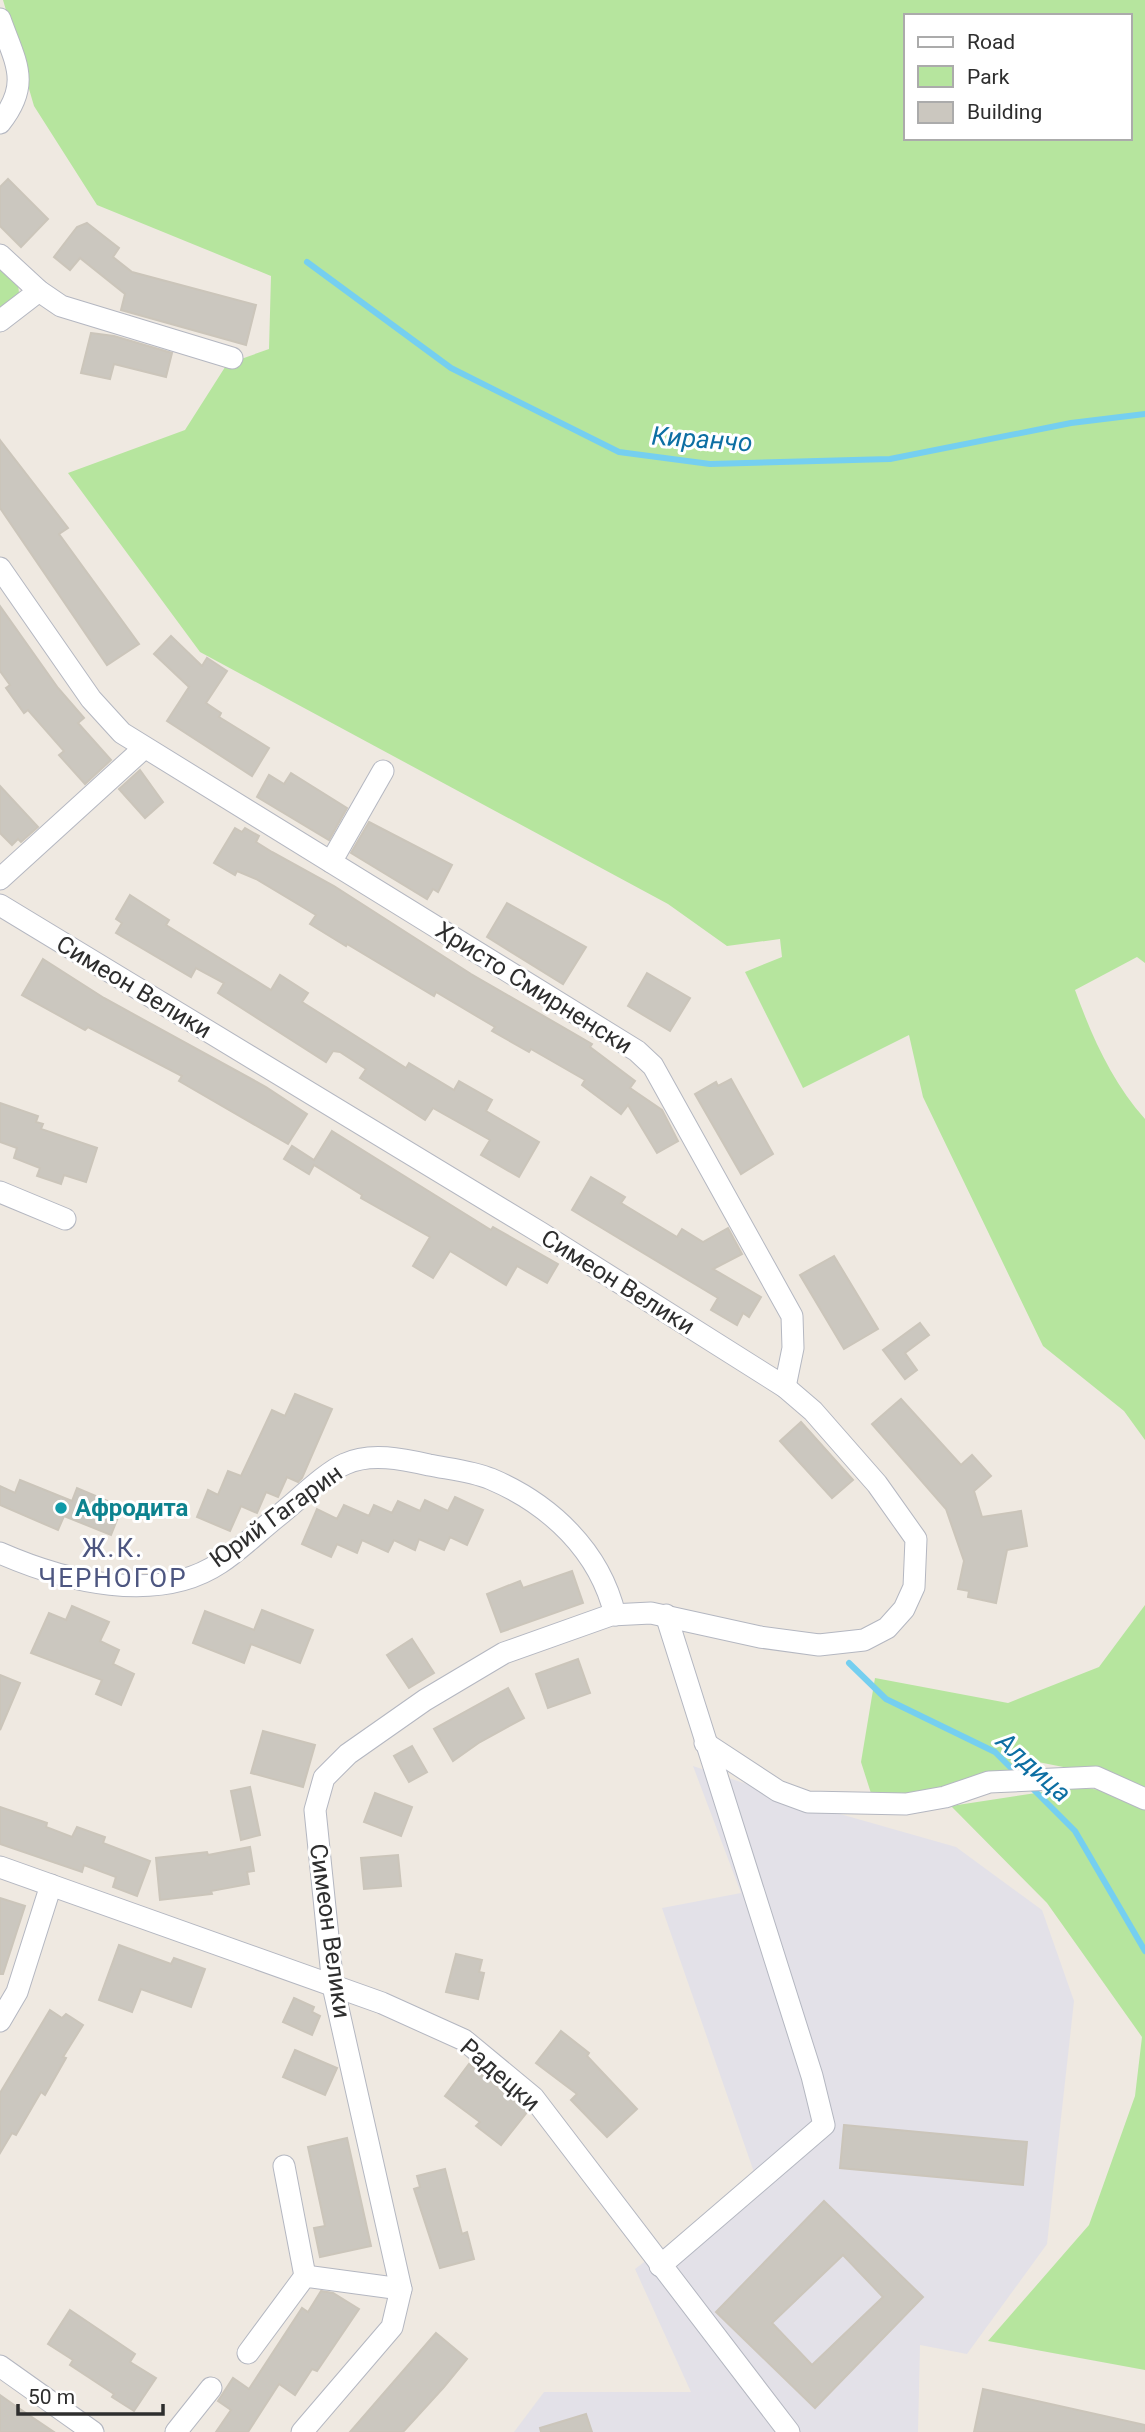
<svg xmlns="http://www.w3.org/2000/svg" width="1145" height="2432" font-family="Roboto,sans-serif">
<rect width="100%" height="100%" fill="#efe9e1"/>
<path fill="#e3e1e8" d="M693,1766L812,1806L956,1847L1042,1910L1074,2001L1047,2244L967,2354L920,2345L918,2432H514L544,2392H691L635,2269L756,2178L662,1908L741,1893Z"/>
<g fill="#b6e59e" fill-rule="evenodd">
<path d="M3,0H1145V963L1137,957L1075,990C1092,1037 1112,1082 1145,1119V1440L1124,1411L1043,1346L923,1097L909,1035L803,1088L745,972L782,957L780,939L727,946L668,904L200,652L68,473L185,430L227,364L269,349L271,276L97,205L34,106ZM905,16H1129V138H905Z"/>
<path d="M0,267L18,284L19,293L0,314Z"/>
<path d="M1145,1605V1787L1124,1779L1038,1762L1027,1772L876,1809L861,1762L875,1678L1008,1703L1099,1667Z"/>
<path d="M1076,1787L1118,1792L1145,1806V2370L988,2341L1089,2225L1135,2096L1142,2037L1047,1903L951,1806Z"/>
</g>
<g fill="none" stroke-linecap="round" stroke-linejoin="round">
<g stroke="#75cff0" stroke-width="6">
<path d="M307,262L451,368L619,452L710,464L890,459L1071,423L1145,414"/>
<path d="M849,1663L886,1699L995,1752L1018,1775"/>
<path d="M1029,1785L1075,1831L1145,1951"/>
</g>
</g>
<g fill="#cbc7bf" stroke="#cbc5ba" stroke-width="2" fill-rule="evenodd">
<path d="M8,179L48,219L21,247L0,226V187Z"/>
<path d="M87,223L119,248L113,257L132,272L256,305L246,345L121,310L125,294L80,258L70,270L54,257L77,227Z"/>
<path d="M91,333L114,336L172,353L166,377L114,364L110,379L81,373Z"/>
<path d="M0,440L68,528L59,534L139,644L107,665L0,508Z"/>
<path d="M0,606L58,688L84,718L78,723L111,760L85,784L59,755L64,751L28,710L24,713L6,688L10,685L0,671Z"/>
<path d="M171,636L202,666L207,658L227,671L206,703L221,713L219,717L269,748L252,776L167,721L189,687L154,654Z"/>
<path d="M140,770L163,802L145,818L119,789Z"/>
<path d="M291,773L347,808L329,840L257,797L269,775L284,784Z"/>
<path d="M0,786L38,827L21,842L18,839L12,845L0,833Z"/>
<path d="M369,822L452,865L438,892L433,889L427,899L351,853Z"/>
<path d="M235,828L242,832L245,828L259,836L256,842L272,852L334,886L471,974L592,1044L590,1047L635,1081L630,1088L662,1110L678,1141L657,1153L628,1105L621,1114L582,1085L585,1080L531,1049L529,1052L492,1031L495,1027L436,992L434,996L347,944L346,946L310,924L316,915L256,879L237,871L235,875L214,863Z"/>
<path d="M130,895L169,920L166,925L271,990L280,975L308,993L302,1002L406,1068L409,1063L454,1090L459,1081L492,1100L486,1111L539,1142L519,1177L481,1155L490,1140L433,1108L425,1120L360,1078L366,1069L340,1052L333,1051L326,1062L218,993L224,983L196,968L191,977L116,933L122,923L116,919Z"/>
<path d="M507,903L586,947L563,984L487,937Z"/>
<path d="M43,959L104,998L266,1087L307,1114L288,1144L179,1081L182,1076L88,1027L85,1030L22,995Z"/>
<path d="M647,973L690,998L670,1031L628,1006Z"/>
<path d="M731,1079L773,1154L741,1174L695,1094L716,1082L718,1086Z"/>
<path d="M0,1103L38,1116L36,1122L43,1124L41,1129L97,1148L86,1182L64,1175L61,1184L37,1176L40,1168L14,1158L17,1148L0,1142Z"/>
<path d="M332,1131L491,1230L493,1227L558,1264L547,1283L517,1266L506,1285L450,1251L433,1278L413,1266L430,1237L361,1198L362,1195L314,1165L309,1174L284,1159L292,1146L314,1160Z"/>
<path d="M591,1177L625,1197L621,1203L677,1237L682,1229L703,1242L728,1228L742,1254L713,1269L761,1297L749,1317L743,1313L737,1325L711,1310L718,1298L572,1210Z"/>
<path d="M834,1256L878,1329L844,1349L800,1275Z"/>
<path d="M920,1323L929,1335L905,1353L917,1370L905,1379L883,1350Z"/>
<path d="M295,1394L332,1409L302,1478L298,1482L287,1477L278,1497L266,1492L257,1513L241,1506L230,1531L197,1517L208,1490L218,1495L228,1471L241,1476L272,1410L285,1416Z"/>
<path d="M901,1399L961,1465L972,1455L991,1476L974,1491L982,1517L1021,1511L1027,1546L1007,1550L996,1603L968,1597L969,1591L958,1589L964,1561L946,1509L872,1424Z"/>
<path d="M801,1422L853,1480L832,1498L780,1441Z"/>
<path d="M20,1480L72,1501L77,1488L122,1507L111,1535L64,1516L58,1530L0,1505V1486L15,1493Z"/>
<path d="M455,1497L483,1510L467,1545L450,1537L444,1550L419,1539L415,1550L394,1540L388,1552L362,1540L357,1553L337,1544L331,1557L302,1544L317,1509L337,1519L344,1505L369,1516L374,1505L392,1513L398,1501L420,1511L425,1500L448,1511Z"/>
<path d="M572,1571L583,1603L501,1632L487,1594L520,1581L523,1588Z"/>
<path d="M72,1606L109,1622L100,1641L119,1650L113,1664L134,1674L121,1705L96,1694L102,1680L31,1653L49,1613L66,1620Z"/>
<path d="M262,1610L313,1630L300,1663L251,1644L244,1663L193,1643L205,1611L254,1630Z"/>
<path d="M412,1639L434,1673L409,1688L387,1655Z"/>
<path d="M578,1659L590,1693L548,1708L536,1674Z"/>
<path d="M0,1675L20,1683L0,1730Z"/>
<path d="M508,1688L524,1718L480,1742L453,1761L434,1729Z"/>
<path d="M263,1731L315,1745L303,1787L251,1773Z"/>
<path d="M412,1746L427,1772L409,1782L394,1756Z"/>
<path d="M250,1787L260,1835L241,1840L231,1791Z"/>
<path d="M375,1793L412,1807L401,1836L364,1822Z"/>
<path d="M0,1807L47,1823L46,1827L72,1837L77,1827L105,1837L103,1843L150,1861L137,1896L113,1887L116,1877L84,1865L82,1872L0,1844Z"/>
<path d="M250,1847L254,1871L247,1872L249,1884L211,1891L212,1894L160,1900L156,1858L207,1852L208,1855Z"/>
<path d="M398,1855L401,1886L364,1889L361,1858Z"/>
<path d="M0,1898L25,1906L3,1974H0Z"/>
<path d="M119,1945L171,1964L174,1958L205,1969L191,2007L141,1989L132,2012L99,2000Z"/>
<path d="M456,1954L482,1960L479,1972L484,1973L478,1999L446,1992Z"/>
<path d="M294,1998L314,2007L312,2012L320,2016L312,2035L283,2022Z"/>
<path d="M50,2010L62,2018L66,2014L83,2025L63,2057L66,2058L45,2095L41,2092L16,2135L12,2133L0,2153V2093Z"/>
<path d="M561,2031L589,2053L587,2056L637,2109L607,2137L571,2100L577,2094L536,2063Z"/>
<path d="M295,2050L337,2068L325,2095L283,2077Z"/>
<path d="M469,2064L528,2111L501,2145L476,2126L480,2122L445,2096Z"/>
<path d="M844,2125L1027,2142L1023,2185L840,2168Z"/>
<path d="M347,2138L371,2246L320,2257L314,2228L325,2226L308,2147Z"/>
<path d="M445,2169L462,2234L467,2232L474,2259L440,2268L414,2189L420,2187L417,2176Z"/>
<path d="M824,2201L923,2297L815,2408L716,2312ZM843,2255L883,2297L812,2365L772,2323Z"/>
<path d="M321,2291L333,2293L359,2309L317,2371L312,2369L295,2395L279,2384L248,2432H216L231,2410L218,2401L233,2378L249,2389L302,2308L308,2312Z"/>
<path d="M70,2310L135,2354L130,2362L156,2378L134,2411L112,2397L114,2394L70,2365L73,2360L48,2344Z"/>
<path d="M436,2333L467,2359L444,2387L403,2432H350Z"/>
<path d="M983,2389L1145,2425V2432H974Z"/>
<path d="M0,2395L17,2407L54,2432H0Z"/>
<path d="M586,2414L592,2432H541L540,2428Z"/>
</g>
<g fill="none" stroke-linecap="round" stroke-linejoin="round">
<g stroke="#b4b7c1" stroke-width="23">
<g id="minor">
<path d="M0,19C15,62 32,83 0,123"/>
<path d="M0,255L39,291L61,306L232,358"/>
<path d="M0,321L39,291"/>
<path d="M0,568L91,699L122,733L637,1051L653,1066L792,1316L793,1348L785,1387"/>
<path d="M331,862L383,771"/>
<path d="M0,879L144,748"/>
<path d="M0,905L541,1233L785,1387L813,1411L877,1484L916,1539L914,1587L904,1609L887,1628L864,1640L819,1645L760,1637L651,1613L611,1615L504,1653L425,1700L348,1754L324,1778L315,1810L333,1986L401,2289L392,2327L302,2432"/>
<path d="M0,1192L65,1219"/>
<path d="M0,1553C64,1581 157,1605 220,1563C240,1550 259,1531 278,1516C296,1502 326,1472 345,1464C370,1452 403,1459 429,1465C449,1469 472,1471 491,1479C550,1504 600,1551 615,1615"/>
<path d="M705,1743L778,1791L808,1802L906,1804L945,1797L989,1782L1096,1777L1145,1799"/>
<path d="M0,1867L382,2003L464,2040L533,2097L789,2432"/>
<path d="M0,2021L17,1992L51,1885"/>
<path d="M284,2166L305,2276"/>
<path d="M660,2266L824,2125L812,2076L666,1615"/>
<path d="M248,2353L305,2276L401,2289"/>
<path d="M0,2366L93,2432"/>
<path d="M176,2432L211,2388"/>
</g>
</g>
<use href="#minor" stroke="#fff" stroke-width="21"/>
</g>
<circle fill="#0f9aa8" stroke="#fff" stroke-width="2.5" cx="61" cy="1508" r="7"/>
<g text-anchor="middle" stroke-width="6" stroke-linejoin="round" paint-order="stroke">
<g font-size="24" fill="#2e2e2e" stroke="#fff">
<text transform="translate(134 987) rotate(31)" y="8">Симеон Велики</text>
<text transform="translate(534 988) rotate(32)" y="8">Христо Смирненски</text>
<text transform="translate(618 1282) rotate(32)" y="8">Симеон Велики</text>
<text transform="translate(276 1516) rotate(-36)" y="8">Юрий Гагарин</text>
<text transform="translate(330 1931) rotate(82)" y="8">Симеон Велики</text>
<text transform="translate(500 2075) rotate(41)" y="8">Радецки</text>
</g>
<g font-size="24" font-weight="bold" fill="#0d838f" stroke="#fff" text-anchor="start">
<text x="75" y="1516">Афродита</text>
</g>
<g font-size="26" font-style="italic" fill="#0d6fa3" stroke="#fff">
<text transform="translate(702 439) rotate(4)" y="9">Киранчо</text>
<text transform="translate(1034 1767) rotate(42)" y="9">Алдица</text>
</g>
<g font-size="26" letter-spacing="2" fill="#4d5680" stroke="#fff">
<text x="113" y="1557">Ж.К.<tspan x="113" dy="30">ЧЕРНОГОР</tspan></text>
</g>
</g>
<rect x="904" y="14" width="228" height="126" fill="#ffffff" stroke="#ababab" stroke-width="2"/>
<rect x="918" y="37" width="35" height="10" fill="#ffffff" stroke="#ababab" stroke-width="2"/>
<text x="967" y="49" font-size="21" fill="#2e2e2e">Road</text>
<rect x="918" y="66" width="35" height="21" fill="#b6e59e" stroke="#ababab" stroke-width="2"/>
<text x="967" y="84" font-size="21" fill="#2e2e2e">Park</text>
<rect x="918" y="102" width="35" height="21" fill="#cbc7bf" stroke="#ababab" stroke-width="2"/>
<text x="967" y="119" font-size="21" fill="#2e2e2e">Building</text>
<path d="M18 2404v10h145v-10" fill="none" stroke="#2e2e2e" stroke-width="3.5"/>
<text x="28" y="2404" font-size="21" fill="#2e2e2e" stroke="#ffffff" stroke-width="5" paint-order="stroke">50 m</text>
</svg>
